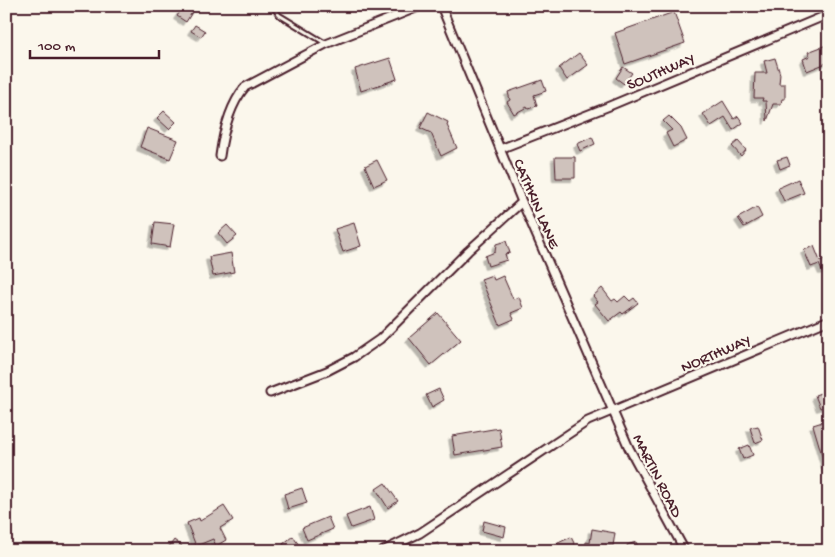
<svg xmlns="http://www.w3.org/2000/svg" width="835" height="557" font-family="'Gochi Hand',sans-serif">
<defs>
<filter id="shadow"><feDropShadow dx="-3.5" dy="3.5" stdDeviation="0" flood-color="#0004"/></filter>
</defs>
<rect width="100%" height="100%" fill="#fbf7ec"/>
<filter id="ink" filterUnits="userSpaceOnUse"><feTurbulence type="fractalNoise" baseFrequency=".02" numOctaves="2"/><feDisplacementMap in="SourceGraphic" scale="10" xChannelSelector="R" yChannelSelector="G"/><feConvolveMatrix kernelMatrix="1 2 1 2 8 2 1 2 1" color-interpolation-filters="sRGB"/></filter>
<g filter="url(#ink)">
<g fill="#cfc2bc" stroke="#4a1f2b" filter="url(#shadow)">
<path d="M184,6H196L186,22L177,16Z"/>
<path d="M674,12L685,43L625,64L615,33Z"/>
<path d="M195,25L205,31L201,37L191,31Z"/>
<path d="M829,44V62L807,71L803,59L810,56L808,52Z"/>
<path d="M579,53L588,65L567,80L559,68Z"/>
<path d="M390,58L397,79L361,91L355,69Z"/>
<path d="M775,58L780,74L779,84H785V99H782L781,104H773L767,121L766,101H762L763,98H754L755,73H767L764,61Z"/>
<path d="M623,67L632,73L624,84L616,78Z"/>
<path d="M542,80L546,91L534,95L537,106L528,109L527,107L514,114L507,102L510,100L508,92Z"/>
<path d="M723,101L734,119L738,116L743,123L733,130L725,117L711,126L703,114Z"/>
<path d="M164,111L176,122L169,129L157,118Z"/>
<path d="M428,112L448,122L447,125L457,148L441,156L431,133L420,128Z"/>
<path d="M669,116L681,128L687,140L673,147L666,133L672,130L663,121Z"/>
<path d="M147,128L178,140L170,159L140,147Z"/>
<path d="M592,137L595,144L580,151L577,144Z"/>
<path d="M738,141L746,150L741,156L732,146Z"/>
<path d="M555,157H575V178H556Z"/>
<path d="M787,157L790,165L780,169L777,160Z"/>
<path d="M377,160L387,180L374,186L365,166Z"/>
<path d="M798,179L804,193L784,201L778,188Z"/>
<path d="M757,207L762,217L744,227L738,218Z"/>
<path d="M155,222L174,224L170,247L152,244Z"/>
<path d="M354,223L361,246L343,252L335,229Z"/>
<path d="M227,225L237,236L227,244L218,233Z"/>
<path d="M506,241L510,253L505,254L507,260L488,266L485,256L495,252L496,244Z"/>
<path d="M814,246L820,261L829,258V269L822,271L819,264L811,267L804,250Z"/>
<path d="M231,253L234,272L213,276L209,257Z"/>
<path d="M492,275L494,280L503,276L513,299L519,297L523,308L511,313L514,319L500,325L481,279Z"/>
<path d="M602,288L612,301L615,299L618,302L625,296L630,301L634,298L638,303L623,314L621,312L609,321L595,304L598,302L593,296Z"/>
<path d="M438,313L461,340L431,365L409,338Z"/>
<path d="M439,389L444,400L432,407L426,395Z"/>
<path d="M829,390V405L820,408L815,395Z"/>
<path d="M829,420V471L827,472L813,425Z"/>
<path d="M758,426L763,440L755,443L750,428Z"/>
<path d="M499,428L502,447L455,455L452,436Z"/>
<path d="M749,445L753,455L743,459L739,449Z"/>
<path d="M385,483L398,501L388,508L376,489Z"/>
<path d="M302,488L307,503L288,509L284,494Z"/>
<path d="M224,506L233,520L220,528L226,540L216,546L213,539L196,546L187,523L199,518L200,521Z"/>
<path d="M370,507L374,520L351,528L346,516Z"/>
<path d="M328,517L333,529L307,540L302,528Z"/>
<path d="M484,521L506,527L504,537L482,531Z"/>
<path d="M592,529L615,533L613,546L606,545L605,551H585L586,542L590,543Z"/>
<path d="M293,536L296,541L304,551H288L283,544Z"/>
<path d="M571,537L578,551H541Z"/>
<path d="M174,540L182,546L178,551H166Z"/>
<path d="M636,542L640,551H629L627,545Z"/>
<path d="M438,543L441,551H420V550Z"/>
</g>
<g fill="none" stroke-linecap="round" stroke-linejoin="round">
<g stroke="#4a1f2b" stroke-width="7">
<path id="lane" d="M273,6L279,15L325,43"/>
</g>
<g stroke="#4a1f2b" stroke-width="11">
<g id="street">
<path d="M441,6L522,202L629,448L685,551"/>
<path d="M500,149L607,107L829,14"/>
<path d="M220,156C223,133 230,105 245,87L326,44L421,6"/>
<path d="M270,393L327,371L354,357L380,339L468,251L522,202"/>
<path d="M383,551L420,533L588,421L829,320"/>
</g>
</g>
<use href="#lane" stroke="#fbf7ec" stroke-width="3"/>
<use href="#street" stroke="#fbf7ec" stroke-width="7"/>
</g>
</g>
<g text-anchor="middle" stroke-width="4.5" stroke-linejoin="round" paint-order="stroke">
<g font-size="16" fill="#4a1f2b" stroke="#fbf7ec">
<text transform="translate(660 70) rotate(-23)" y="6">SOUTHWAY</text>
<text transform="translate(538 203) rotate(67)" y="6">CATHKIN LANE</text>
<text transform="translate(715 352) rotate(-23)" y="6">NORTHWAY</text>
<text transform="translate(659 475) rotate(63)" y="6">MARTIN ROAD</text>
</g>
</g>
<rect width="835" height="557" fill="none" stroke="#fbf7ec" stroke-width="25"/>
<rect x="12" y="12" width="810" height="532" fill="none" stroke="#4a1f2b" stroke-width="2" filter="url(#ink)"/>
<path d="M30 50v8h129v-8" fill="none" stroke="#4a1f2b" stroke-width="2.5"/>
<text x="38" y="50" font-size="15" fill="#4a1f2b" stroke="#fbf7ec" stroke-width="4" paint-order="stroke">100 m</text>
</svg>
